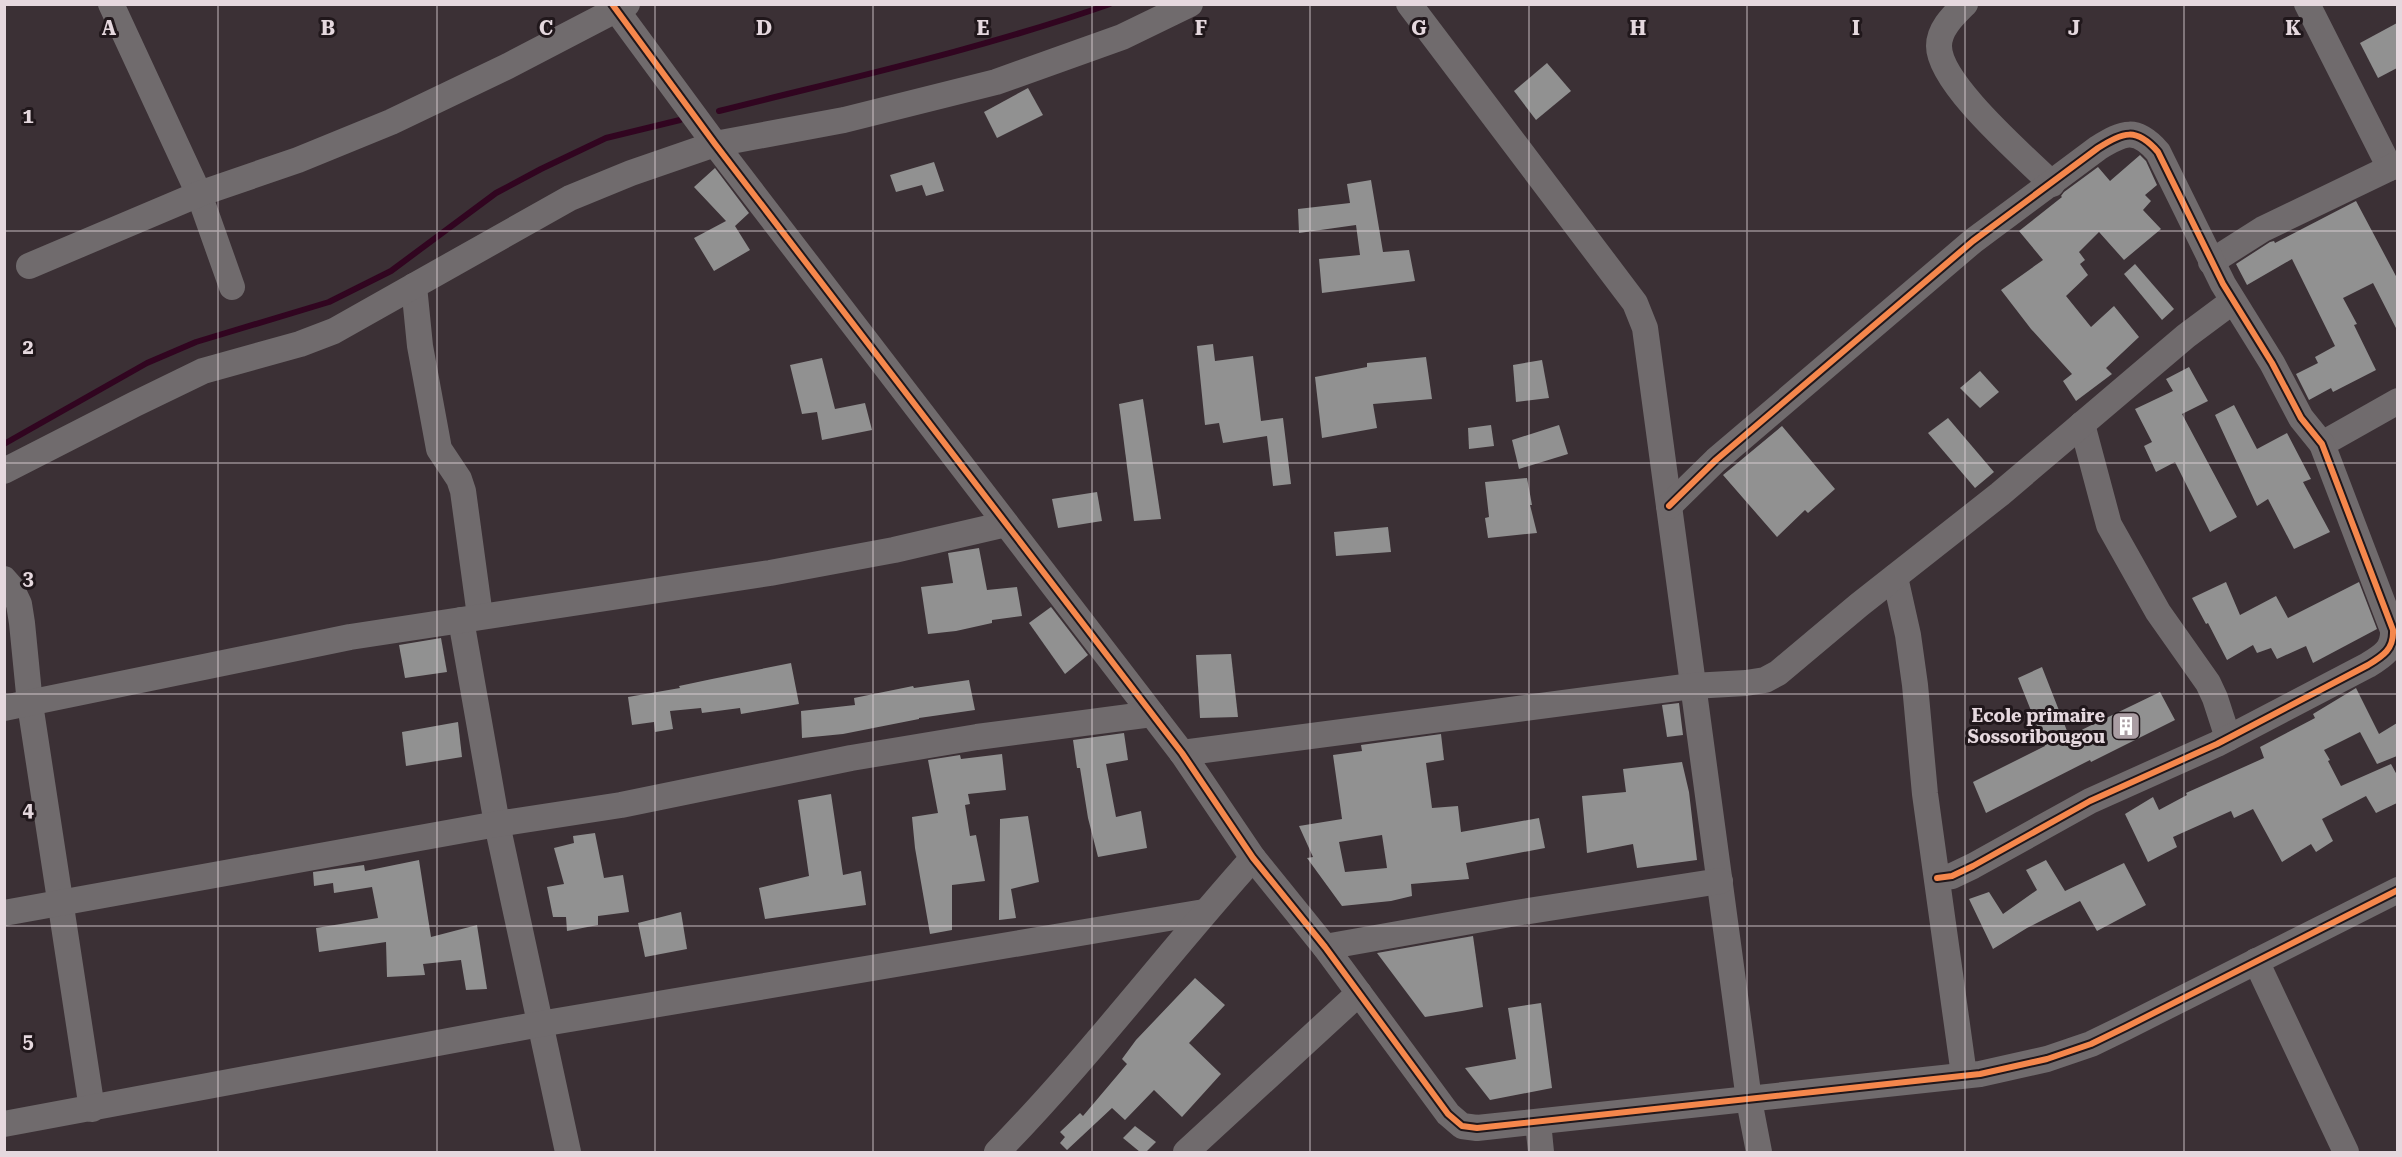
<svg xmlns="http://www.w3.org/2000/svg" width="2402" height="1157" font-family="'Roboto Serif',serif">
<rect width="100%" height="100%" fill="#3b3035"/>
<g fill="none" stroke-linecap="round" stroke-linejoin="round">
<g stroke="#310520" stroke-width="6">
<path d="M719,111C850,78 982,49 1110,4"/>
<path d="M4,444L147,363L196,342L329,302L391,271L496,193L541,169L606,138L680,120"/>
</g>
</g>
<g fill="#919191" fill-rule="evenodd">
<path d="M2397,23V68L2378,78L2360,43Z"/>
<path d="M1547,63L1571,91L1536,120L1514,91Z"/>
<path d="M1028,88L1043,115L997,138L984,112Z"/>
<path d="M2140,155L2146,161L2157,185L2145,195L2151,201L2143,210L2161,229L2124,260L2099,232L2079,252L2085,260L2080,264L2088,275L2066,296L2091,327L2114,306L2139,337L2106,368L2112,374L2076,401L2063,381L2072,374L2031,329L2001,290L2043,260L2019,231L2062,197L2061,196L2064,192L2098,167L2110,181Z"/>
<path d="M934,162L944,191L926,196L922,185L896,192L890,175Z"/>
<path d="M715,168L749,213L735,226L750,250L714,271L694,238L726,221L694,187Z"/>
<path d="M1371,180L1383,252L1409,250L1415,281L1322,293L1319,259L1360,255L1356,225L1299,233L1298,209L1350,203L1347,184Z"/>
<path d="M2356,201L2397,278V330L2373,283L2343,298L2357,324L2354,325L2376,370L2333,392L2331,388L2309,400L2296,374L2318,363L2315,357L2335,346L2292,259L2247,285L2236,264L2270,242L2274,241L2275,243Z"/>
<path d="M2135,264L2174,309L2162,320L2124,274Z"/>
<path d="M1213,344L1215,361L1253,356L1261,421L1283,418L1291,484L1273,486L1267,436L1223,443L1219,423L1205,425L1197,346Z"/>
<path d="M1426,357L1432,399L1373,404L1377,428L1322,438L1315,377L1367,367V363Z"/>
<path d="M822,358L835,409L865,403L872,430L822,440L817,412L802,414L790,365Z"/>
<path d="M1542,360L1549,398L1516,402L1513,365Z"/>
<path d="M2189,367L2208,401L2182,414L2237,517L2210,532L2175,462L2156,472L2144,446L2152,442L2135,409L2173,391L2166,379Z"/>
<path d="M1980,371L1999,392L1980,408L1960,388Z"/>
<path d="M1143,399L1161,519L1134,521L1119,404Z"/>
<path d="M2234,405L2257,449L2287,433L2311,479L2303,482L2330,532L2294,549L2268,499L2257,506L2215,415Z"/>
<path d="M1948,418L1994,472L1975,488L1928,433Z"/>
<path d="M1491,425L1494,446L1469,449L1468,428Z"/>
<path d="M1559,425L1568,454L1519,469L1512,440Z"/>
<path d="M1782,426L1835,489L1808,513L1805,510L1777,537L1723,475Z"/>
<path d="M1527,478L1532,505H1530L1537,533L1488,538L1485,518L1489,517L1485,482Z"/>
<path d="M1097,492L1102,521L1058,528L1052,499Z"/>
<path d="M1388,527L1391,552L1336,556L1334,532Z"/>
<path d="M979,548L987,590L1017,587L1022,616L992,620V623L956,631L928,634L921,587L953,583L948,553Z"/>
<path d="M2226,582L2240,615L2276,596L2288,618L2359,582L2377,629L2313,663L2306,646L2277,659L2271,648L2257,653L2253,645L2227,660L2208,623L2206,624L2192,598Z"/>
<path d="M1051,607L1088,655L1065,674L1029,623Z"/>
<path d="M441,638L447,672L405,678L399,645Z"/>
<path d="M1231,654L1238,717L1200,718L1196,655Z"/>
<path d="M791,663L799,704L741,714L740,708L702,713L701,708L670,711L673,729L655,732L654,722L632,725L628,697L680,688L679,686L712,679Z"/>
<path d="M2042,667L2069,736L2160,692L2175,720L2091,762L2090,760L1986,813L1973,782L2045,746L2018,678Z"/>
<path d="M969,680L975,710L919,718V719L843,734L802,738L801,711L855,705L854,698L913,686L914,688Z"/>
<path d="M2356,688L2379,734L2397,723V756L2377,764L2360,732L2324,750L2330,760L2328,761L2341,786L2391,764L2397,775V803L2376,813L2366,796L2322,819L2333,841L2316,852L2311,844L2282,862L2253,809L2234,818L2231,811L2173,837L2177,847L2148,862L2125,814L2153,797L2159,810L2187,795L2186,793L2264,758L2260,747L2315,718L2313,714Z"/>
<path d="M1679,703L1683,735L1667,737L1662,705Z"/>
<path d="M458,722L462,757L406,766L402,732Z"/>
<path d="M1124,733L1128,760L1106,764L1116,817L1141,811L1147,848L1098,857L1088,818L1080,768H1077L1073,740Z"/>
<path d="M1441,734L1444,760L1426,763L1432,808L1458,806L1461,832L1539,818L1545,848L1466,863L1469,879L1411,884L1412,896L1391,901L1342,906L1307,858L1313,857L1299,826L1342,819L1333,755L1362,751L1361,745ZM1382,835L1387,868L1345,872L1339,842Z"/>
<path d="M1002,754L1006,790L968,794L970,804L965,805L970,836L976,835L985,881L952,885V930L930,934L915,848L912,817L938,813L928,760L960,755L961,759Z"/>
<path d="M1682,762L1689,792L1697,860L1637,868L1633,844L1587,853L1582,796L1626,792L1623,769Z"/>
<path d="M831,794L843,875L861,871L866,905L765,919L759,888L809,876L798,800Z"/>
<path d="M1028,816L1039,882L1011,889L1016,918L999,920L1000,819Z"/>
<path d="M595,833L604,878L623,875L629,912L598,916V925L567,931L566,917H553L547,887L564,884L554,848L574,843L573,836Z"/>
<path d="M419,860L431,937L477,925L487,989L466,990L461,960L423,964L425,975L387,977L386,942L319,952L316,928L378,918L372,887L334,893L333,883L314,886L313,872L364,865L365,871Z"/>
<path d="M2046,860L2065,891L2124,863L2146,905L2097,931L2080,901L2027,928L1993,949L1969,899L1989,892L2003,914L2037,890L2026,870Z"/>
<path d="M681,912L687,949L645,957L638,923Z"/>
<path d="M1473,936L1483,1007L1462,1011L1425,1017L1377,953Z"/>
<path d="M1195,978L1225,1005L1189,1043L1221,1074L1182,1117L1154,1090L1125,1120L1112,1108L1067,1150L1060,1143L1065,1137L1060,1132L1080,1113L1083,1116L1127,1064L1122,1059L1136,1040Z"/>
<path d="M1541,1003L1552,1088L1490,1100L1465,1068L1516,1059L1508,1008Z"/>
<path d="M1135,1126L1156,1142L1146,1152H1140L1123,1138Z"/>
</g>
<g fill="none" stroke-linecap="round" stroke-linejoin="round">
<g stroke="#706b6d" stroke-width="26">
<path d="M111,4L199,194L232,287"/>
<path d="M612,4L715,144L1182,753L1253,858L1325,947L1448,1114L1462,1126L1477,1128L1980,1074L2047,1059L2091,1044L2126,1027L2398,890"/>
<path d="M1409,4L1635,303L1645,328L1749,1100L1759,1152"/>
<path d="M1965,4C1953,16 1939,29 1939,46C1939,84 2025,157 2052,184"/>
<path d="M2307,4L2390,168"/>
<path d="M2211,262L2263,229L2398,164"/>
<path d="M29,266L199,194L298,160L391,122L508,66L627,4"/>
<path d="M414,286L420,346L439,449L459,479L463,491L480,616"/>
<path d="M2082,424L2109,525L2158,612L2208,683L2215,698L2228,738"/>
<path d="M2322,444L2398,401"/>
<path d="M4,471L135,404L203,371L300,344L334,331L570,198L631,173L715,144L844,120L996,82L1122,37L1190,4"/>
<path d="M1669,506L1716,460L1973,241L2098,148C2124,132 2136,127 2158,152L2223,284L2272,363L2301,418L2322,444L2393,630C2394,649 2383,656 2368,665L2217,744L2090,801L1973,866L1952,876L1937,878"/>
<path d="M1895,577L1908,635L1915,685L1925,794L1964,1075"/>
<path d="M4,579L11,587L19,604L22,623L30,704L92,1109"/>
<path d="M461,620L497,824L568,1152"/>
<path d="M4,708L350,637L770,573L894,550L1006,524"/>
<path d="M1182,753L1692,686L1746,683L1765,680L1778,673L1859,605L2000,494L2186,336L2233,301"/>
<path d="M4,913L497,824L621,805L851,758L977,737L1152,714"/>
<path d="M1325,947L1516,913L1720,881"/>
<path d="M2256,961L2346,1152"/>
<path d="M1538,1122L1541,1152"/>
<path d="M4,1124L540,1024L1204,912"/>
<path d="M997,1152C1088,1059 1166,955 1253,858"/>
<path d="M1186,1152L1359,993"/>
</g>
<g stroke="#20171b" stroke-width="10">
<g id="cycleway">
<path d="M612,4L715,144L1182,753L1253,858L1325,947L1448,1114L1462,1126L1477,1128L1980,1074L2047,1059L2091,1044L2126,1027L2398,890"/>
<path d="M1669,506L1716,460L1973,241L2098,148C2124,132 2136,127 2158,152L2223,284L2272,363L2301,418L2322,444L2393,630C2394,649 2383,656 2368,665L2217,744L2090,801L1973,866L1952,876L1937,878"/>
</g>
</g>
<use href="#cycleway" stroke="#f5874c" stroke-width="6"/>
</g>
<path fill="none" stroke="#e5d8de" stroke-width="1.5" stroke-opacity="0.55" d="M218,4V1152M437,4V1152M655,4V1152M873,4V1152M1092,4V1152M1310,4V1152M1529,4V1152M1747,4V1152M1965,4V1152M2184,4V1152M4,231H2398M4,463H2398M4,694H2398M4,926H2398"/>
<defs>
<g id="building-square" transform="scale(1.5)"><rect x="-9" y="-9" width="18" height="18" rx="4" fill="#aa9da3" stroke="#20171b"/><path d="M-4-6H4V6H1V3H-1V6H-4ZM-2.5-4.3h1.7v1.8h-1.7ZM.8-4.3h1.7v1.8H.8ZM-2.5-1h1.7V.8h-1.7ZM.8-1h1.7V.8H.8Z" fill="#fff"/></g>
</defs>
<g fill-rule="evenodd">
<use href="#building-square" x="2126" y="726"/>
</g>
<g text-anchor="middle" stroke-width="6" stroke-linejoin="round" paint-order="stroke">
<g font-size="18" font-weight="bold" fill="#e5d8de" stroke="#20171b" text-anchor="end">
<text x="2105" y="722">Ecole primaire<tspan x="2105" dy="21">Sossoribougou</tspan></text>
</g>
</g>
<g font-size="20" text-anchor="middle" font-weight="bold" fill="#e5d8de" stroke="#20171b" stroke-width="6" stroke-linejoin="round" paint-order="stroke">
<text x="109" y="35">A</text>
<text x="328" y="35">B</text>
<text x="546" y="35">C</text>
<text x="764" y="35">D</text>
<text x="983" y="35">E</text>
<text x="1201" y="35">F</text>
<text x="1419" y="35">G</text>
<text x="1638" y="35">H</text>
<text x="1856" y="35">I</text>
<text x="2074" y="35">J</text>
<text x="2293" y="35">K</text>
<text x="28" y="123">1</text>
<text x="28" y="354">2</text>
<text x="28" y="585">3</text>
<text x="28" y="817">4</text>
<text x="28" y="1048">5</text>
</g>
<rect width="2402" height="1157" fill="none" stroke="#e5d8de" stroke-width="12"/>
</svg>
